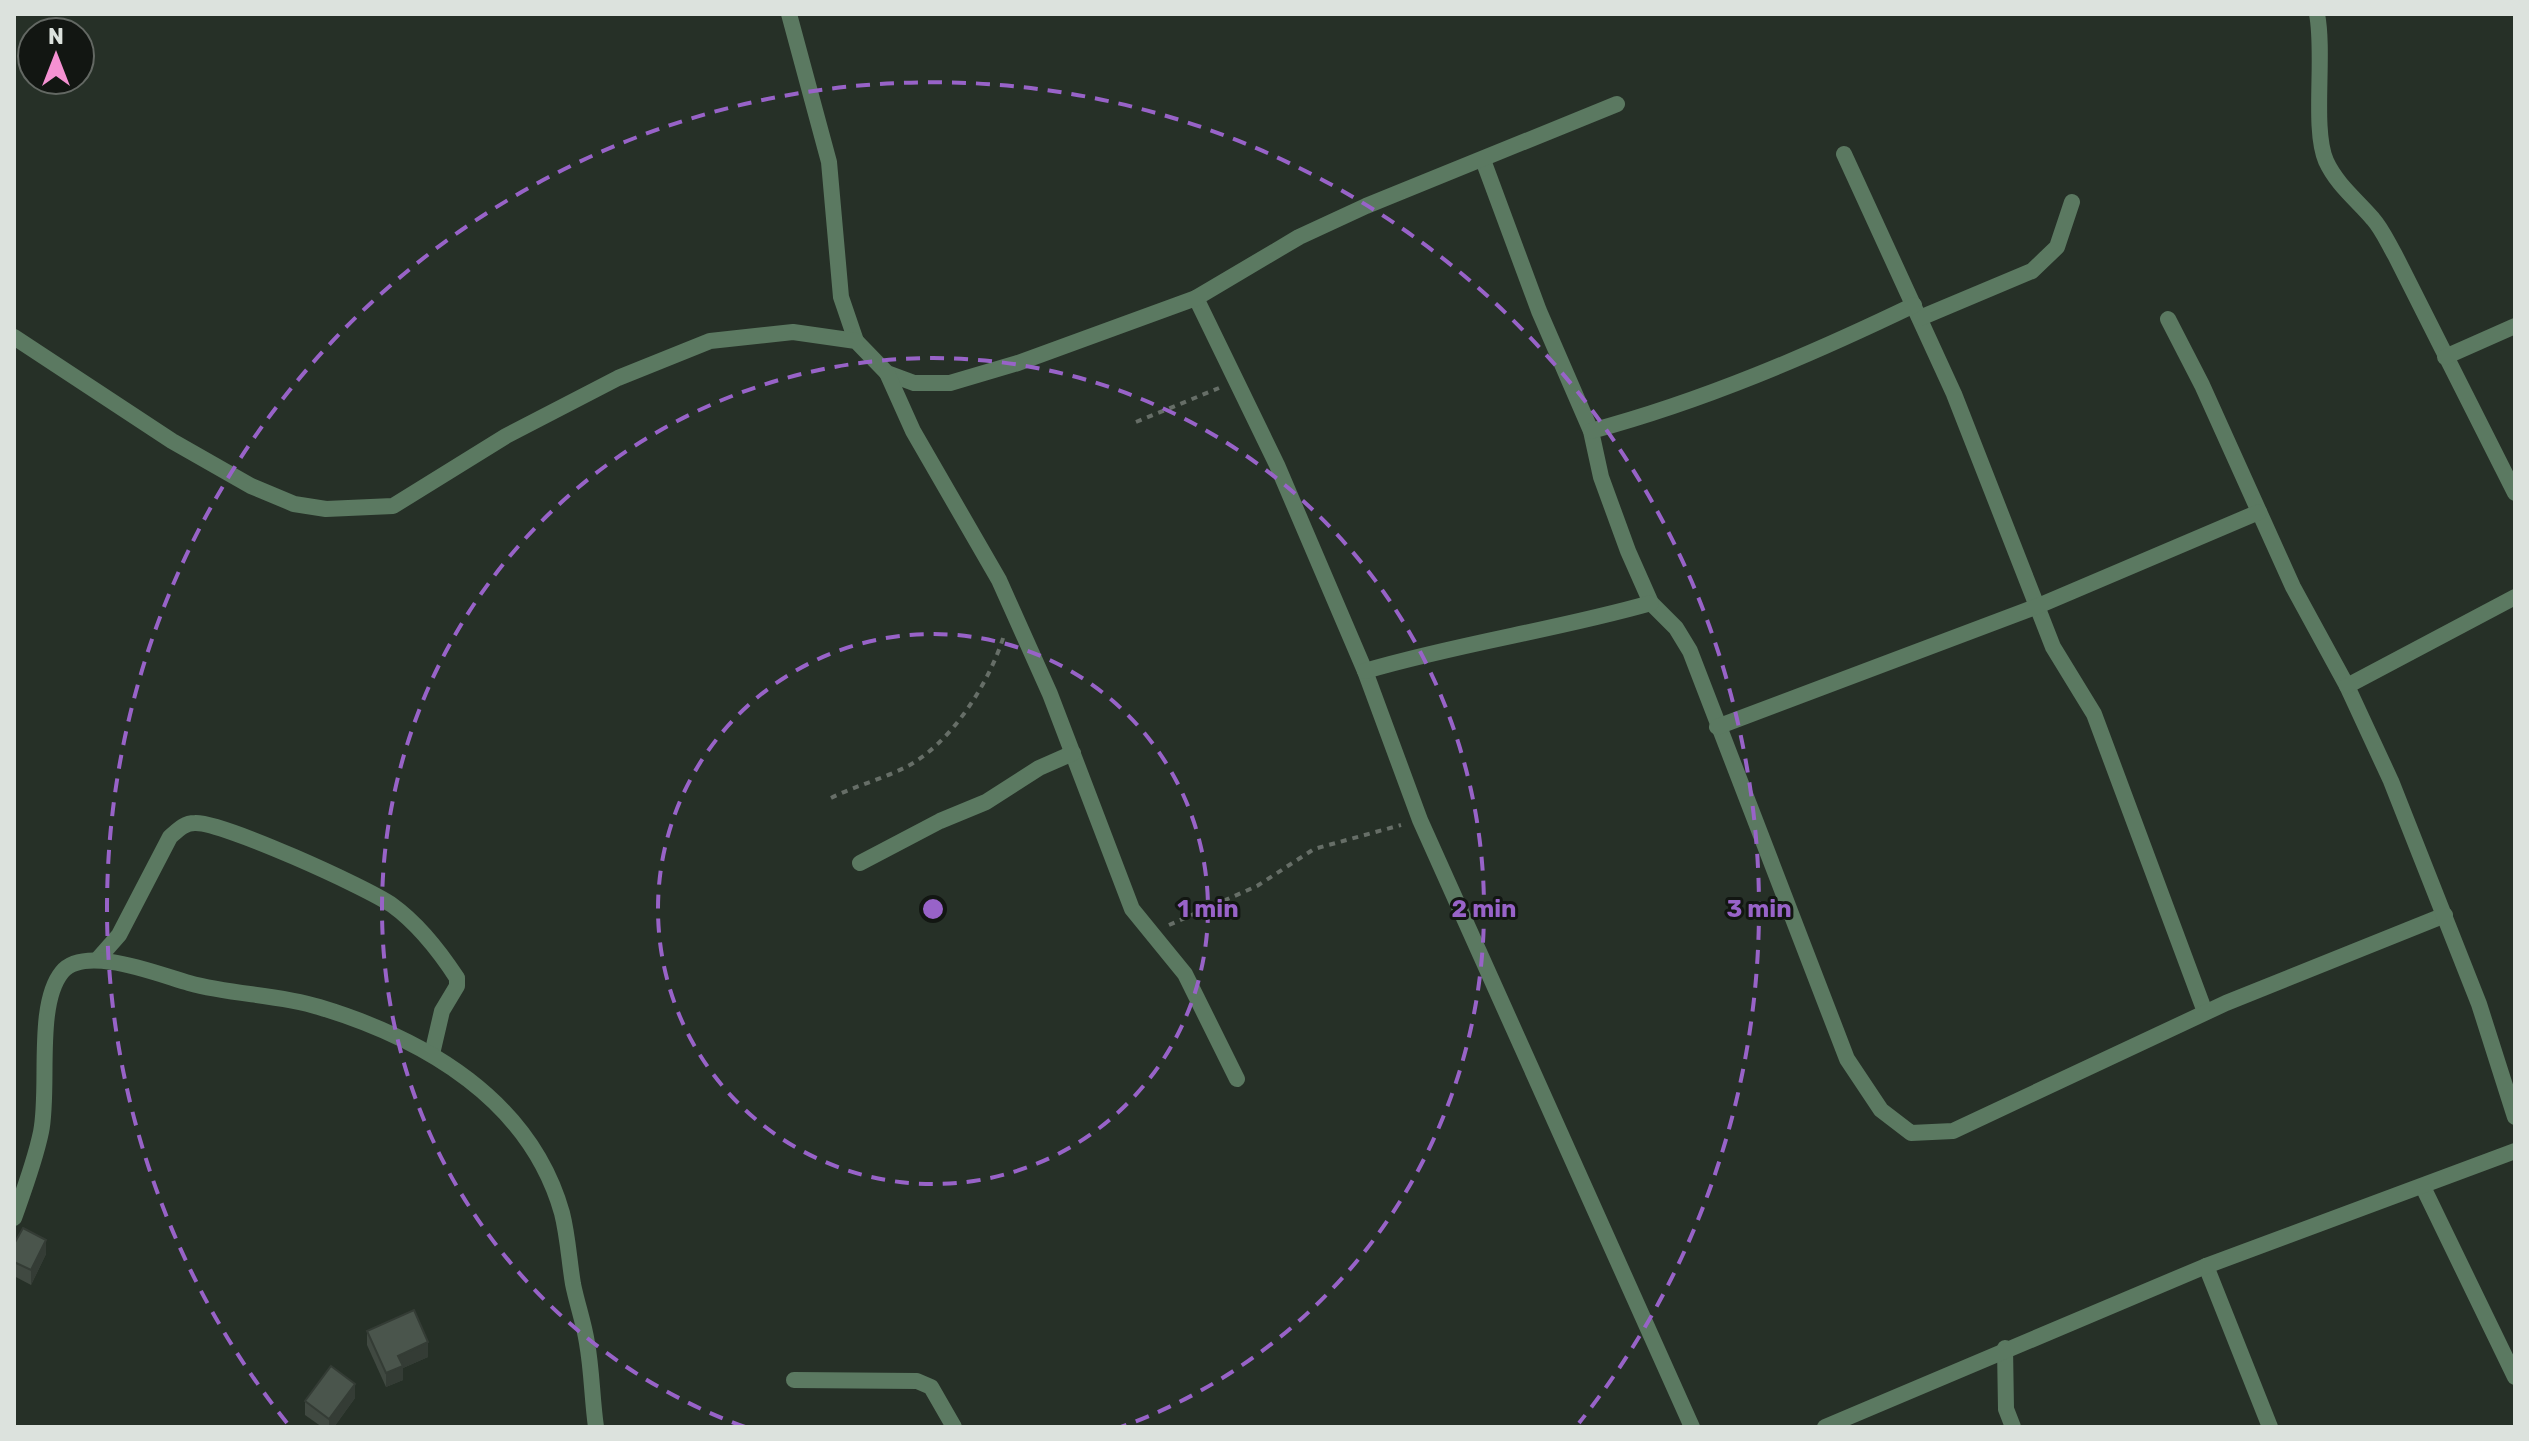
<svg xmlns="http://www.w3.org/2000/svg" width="2529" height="1441" font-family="Rubik,sans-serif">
<rect width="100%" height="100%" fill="#263027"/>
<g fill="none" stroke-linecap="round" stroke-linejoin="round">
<g stroke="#666e67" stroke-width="4" stroke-dasharray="6 6" stroke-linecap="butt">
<path d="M1136,422L1219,388"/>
<path d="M831,798C855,786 882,779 906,767C951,744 990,682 1004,635"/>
<path d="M1169,925L1257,886L1314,849L1401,825"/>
</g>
<g stroke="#5b7961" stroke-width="16">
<path d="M789,14L829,162L841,297L856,341"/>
<path d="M2317,14C2325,55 2312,129 2326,161C2337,185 2357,200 2373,219C2382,229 2388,243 2395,255L2515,493"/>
<path d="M1844,154L1954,394L2053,647L2094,714L2205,1012"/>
<path d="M1483,160L1539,311L1591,431L1601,477L1628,551L1651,603L1676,628L1690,651L1847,1059L1881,1110L1911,1133L1953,1131L2226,1003L2445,915"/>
<path d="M1196,298L1277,465L1365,671L1420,820L1692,1427"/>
<path d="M1920,318L2032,271L2057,247L2072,202"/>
<path d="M2168,319L2202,385L2293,587L2347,686L2391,781L2479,1004L2515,1117"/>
<path d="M14,337L172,441L251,486L294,504L326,509L393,506L506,436L618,378L710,341L793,332L856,341L887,373L914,383H950L1018,363L1196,298L1299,237L1366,206L1617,104"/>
<path d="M2445,357L2515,326"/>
<path d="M887,373L913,431L999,580L1050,694L1132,909L1185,974L1237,1079"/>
<path d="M1591,431C1703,401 1810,355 1914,305"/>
<path d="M1365,671C1460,643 1556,630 1651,603"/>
<path d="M2347,686L2515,597"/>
<path d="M1717,727L2038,606L2259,512"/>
<path d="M860,863L940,821L986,802L1039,768L1073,753"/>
<path d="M97,960L119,935L170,837C178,830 184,823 195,823C223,822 366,887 392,905C417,923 440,952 457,978V986L442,1011L432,1054"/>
<path d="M2423,1187L2515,1377"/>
<path d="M14,1218C24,1190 35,1161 41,1132C50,1089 35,1005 62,972C85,944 160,975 189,983C232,995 277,994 319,1007C425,1039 530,1100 562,1213C568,1237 569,1260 573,1284C577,1304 584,1323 587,1343C592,1371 592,1399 596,1427"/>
<path d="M2206,1266L2270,1427"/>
<path d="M2005,1348L2006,1409L2013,1427"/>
<path d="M794,1380L917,1381L931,1387L954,1427"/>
<path d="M1825,1427L2206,1266L2515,1151"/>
</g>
</g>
<g fill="#404941">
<path d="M14,1244L46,1254L31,1285L14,1276Z"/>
<path d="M367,1331L428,1357L403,1368V1380L386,1387L367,1345Z"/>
<path d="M355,1398L334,1427H322L305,1415V1401Z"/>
</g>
<g fill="#343c35">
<path d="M46,1240V1254L31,1285V1270Z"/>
<path d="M428,1342V1357L403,1368V1380L386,1387V1373L398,1356Z"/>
<path d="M355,1384V1398L334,1427H329V1419Z"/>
</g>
<g fill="#4a554c" stroke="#343c35" stroke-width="2">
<path d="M23,1228L46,1240L31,1270L14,1262V1244Z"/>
<path d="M414,1310L428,1342L398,1356L403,1366L386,1373L367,1331Z"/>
<path d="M331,1366L355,1384L329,1419L305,1401Z"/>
</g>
<g fill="none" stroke="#9863c8" stroke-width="4" stroke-dasharray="14 10">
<circle cx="933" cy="909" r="275"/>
<path d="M745 1427A551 551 0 1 1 1121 1427"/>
<path d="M287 1423A826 826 0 1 1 1579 1423"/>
</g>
<circle cx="933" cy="909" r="12" fill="#9863c8" stroke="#121612" stroke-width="4"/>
<g font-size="24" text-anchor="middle" font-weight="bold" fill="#9863c8" stroke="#121612" stroke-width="6" stroke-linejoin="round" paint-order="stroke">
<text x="1208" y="917">1 min</text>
<text x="1484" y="917">2 min</text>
<text x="1759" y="917">3 min</text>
</g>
<rect width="2529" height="1441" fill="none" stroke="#dce2dd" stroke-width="32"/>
<g transform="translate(56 56)"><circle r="38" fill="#121612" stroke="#636863" stroke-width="2"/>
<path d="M0-6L14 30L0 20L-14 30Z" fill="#f591d2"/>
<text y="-12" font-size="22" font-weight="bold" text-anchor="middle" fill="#dce2dd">N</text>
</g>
</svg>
